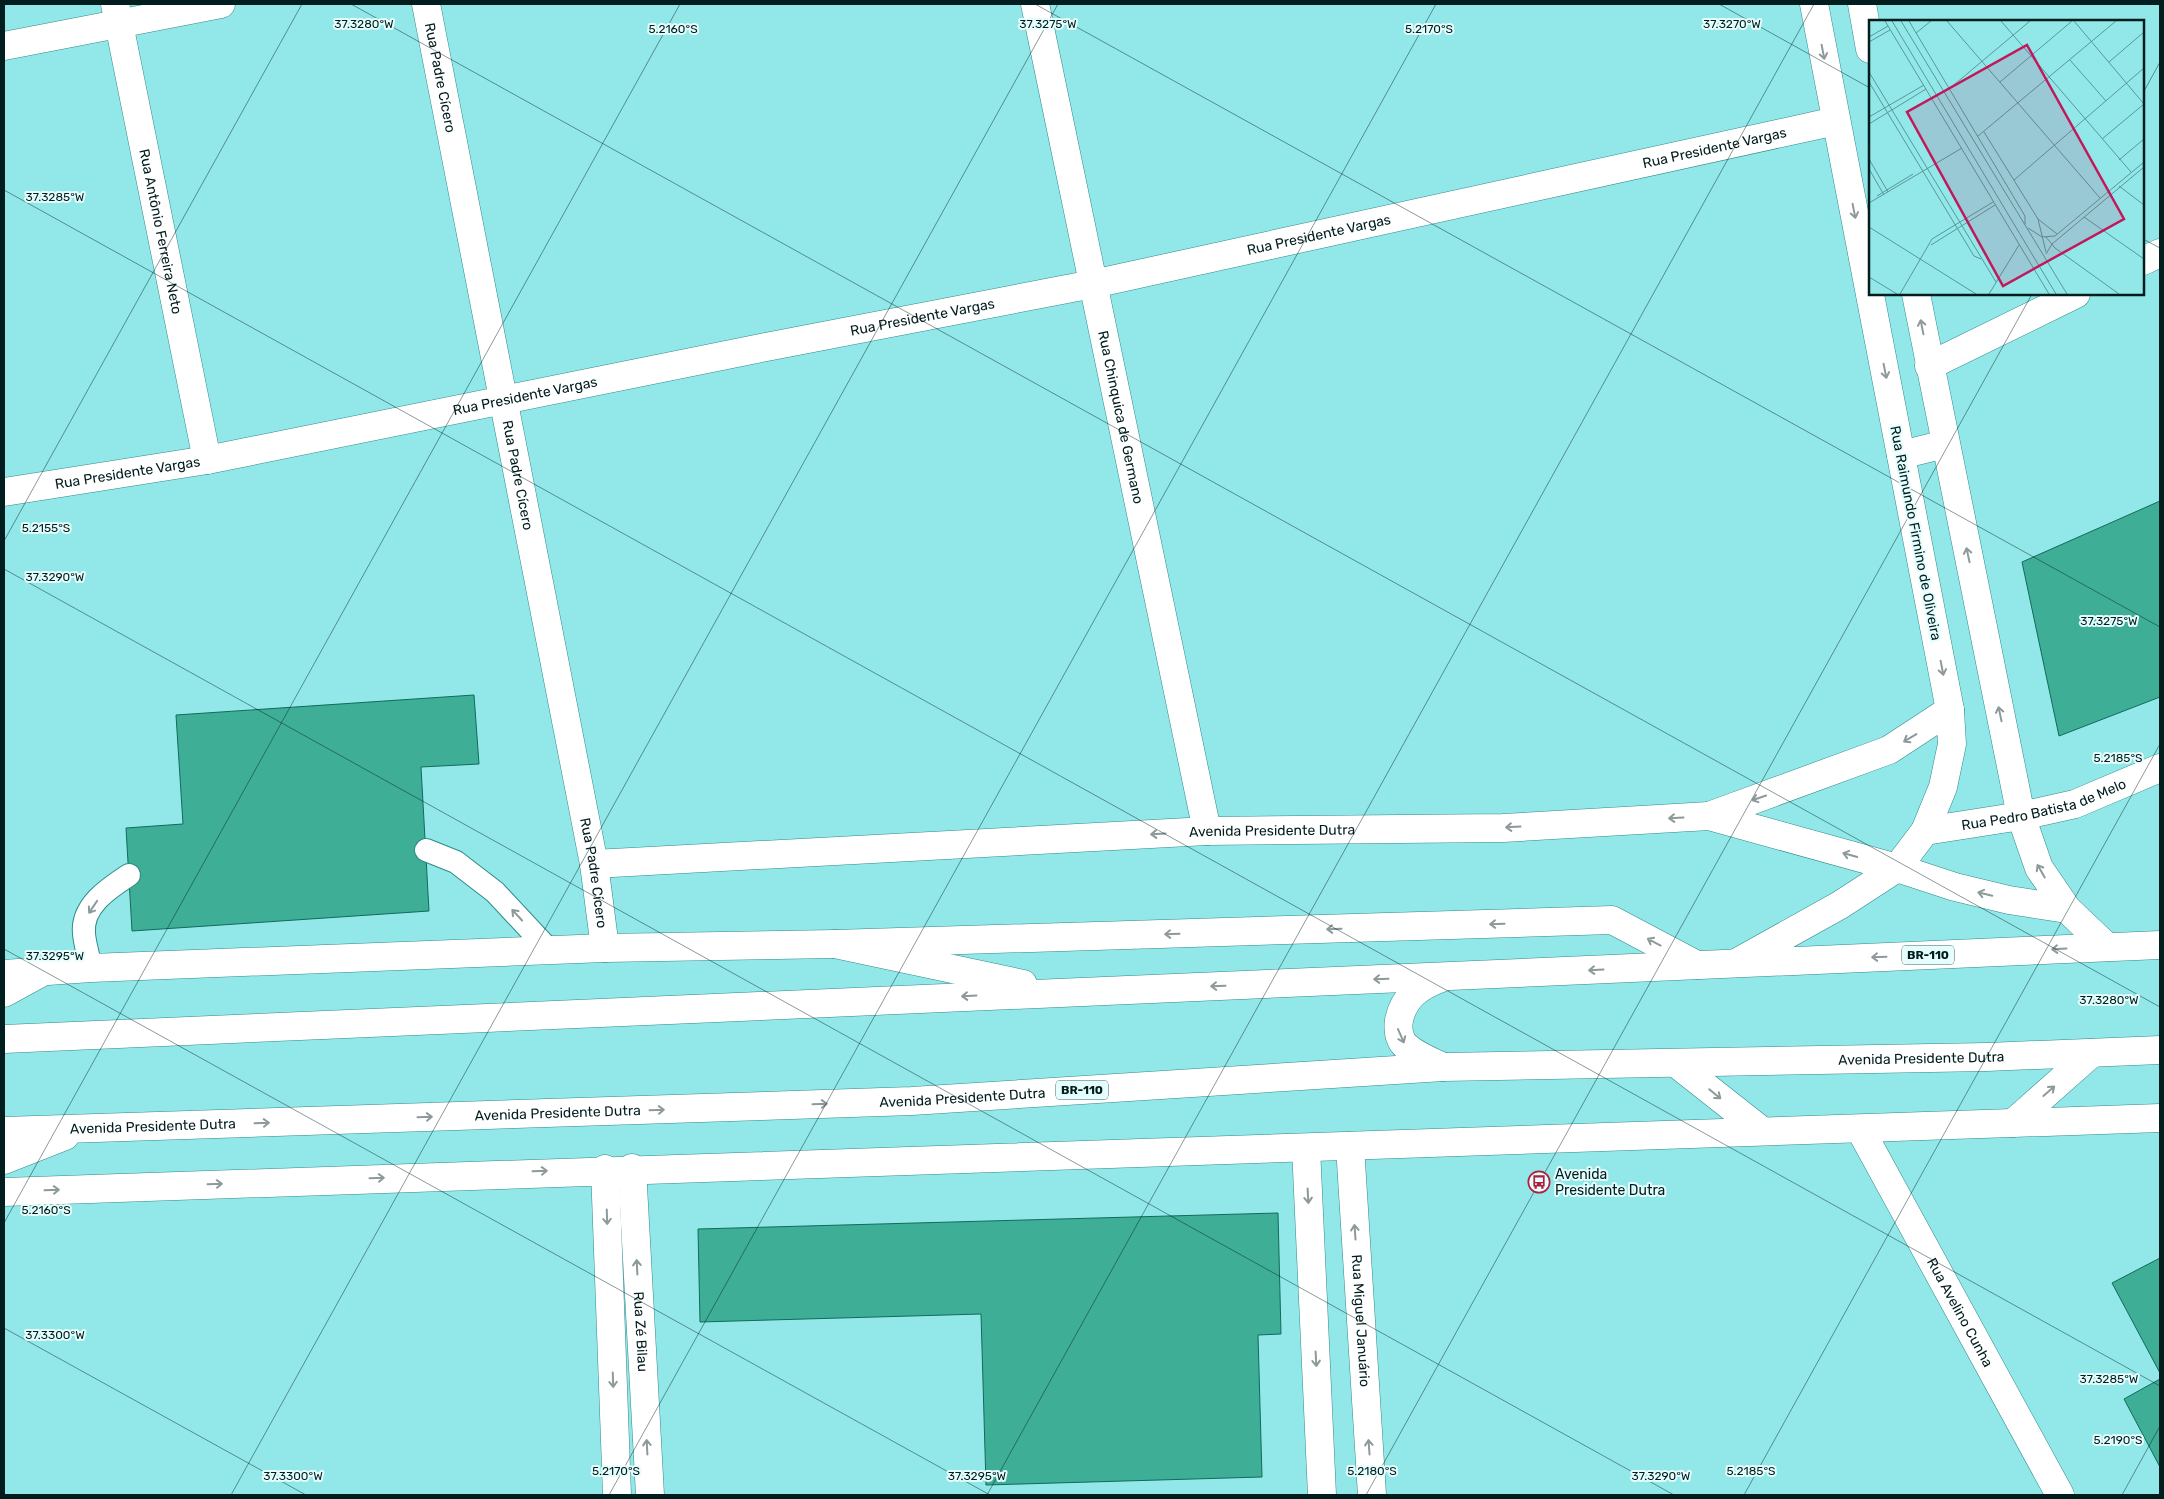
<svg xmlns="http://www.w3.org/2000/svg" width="2164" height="1499" font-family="Rubik,sans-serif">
<rect width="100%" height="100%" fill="#92e8e9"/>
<g fill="#3eae97" stroke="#116b5a">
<path d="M2160,501V697L2059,736L2022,562Z"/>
<path d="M474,695L479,764L421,767L429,911L132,931L126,828L183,824L176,715Z"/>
<path d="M1278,1213L1281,1334L1258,1335L1262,1477L986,1485L981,1314L700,1322L698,1229Z"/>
<path d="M2160,1258V1373L2112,1283Z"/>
<path d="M2160,1379V1467L2124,1399Z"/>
</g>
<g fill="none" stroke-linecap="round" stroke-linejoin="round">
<g stroke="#308a8b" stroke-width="24">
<g id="service">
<path d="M426,850L456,862L495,892L550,951"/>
<path d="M91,968C89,957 85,945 84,934C81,906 109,888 129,875"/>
</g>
</g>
<g stroke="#308a8b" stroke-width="29">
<g id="minor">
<path id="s1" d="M115,4L207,460"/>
<path id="s2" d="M426,4L594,864L605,948"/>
<path id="s3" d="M1035,4L1207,831"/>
<path d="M1862,4L1870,49"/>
<path d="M4,46L221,4"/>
<path d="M2143,261L2160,253"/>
<path d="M1916,294L2021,816L2039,868L2067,909L2107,947"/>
<path d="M1929,366L2076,294"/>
<path d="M1901,455L1945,444"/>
<path id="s4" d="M4,492L207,460L766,347L1093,284L1836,121"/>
<path d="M1709,816L1889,750L1950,710"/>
<path id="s5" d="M1925,831L2021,816L2075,804L2160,768"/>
<path id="s6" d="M594,864L1207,831L1503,828L1709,816L1897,868L1955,887L2009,900L2067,909"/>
<path d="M1736,963L1840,905L1897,868L1925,831L1943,787L1952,744L1950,710L1814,4"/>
<path id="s7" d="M1860,1129L2060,1495"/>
<path id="s8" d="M1350,1146L1372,1495"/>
<path d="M1306,1148L1322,1495"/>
<path id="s9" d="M632,1168L650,1495"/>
<path d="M605,1169L617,1495"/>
</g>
</g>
<g stroke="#308a8b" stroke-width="29">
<g id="tertiary">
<path d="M4,974L91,968L605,948L835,944L1612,920L1697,965"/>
<path d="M4,1192C722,1164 1441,1144 2160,1118"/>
</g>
</g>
<g stroke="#308a8b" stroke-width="29">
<g id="primary">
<path d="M835,944L1023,984"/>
<path d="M1441,978C1419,986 1404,997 1399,1020C1398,1027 1398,1036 1403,1043C1412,1054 1431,1061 1443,1067"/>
<path d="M4,993L46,970"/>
<path d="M4,1039L2160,945"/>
<path d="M1677,1064L1762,1131"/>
<path d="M2013,1123L2092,1053"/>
<path id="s10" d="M4,1131L912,1101L1443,1067L1987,1057L2160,1050"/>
<path d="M4,1160L65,1136"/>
</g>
</g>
<use href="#service" stroke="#fff" stroke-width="22"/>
<use href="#minor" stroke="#fff" stroke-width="28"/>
<use href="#tertiary" stroke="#fff" stroke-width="28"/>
<use href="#primary" stroke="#fff" stroke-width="28"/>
</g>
<defs><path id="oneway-shaft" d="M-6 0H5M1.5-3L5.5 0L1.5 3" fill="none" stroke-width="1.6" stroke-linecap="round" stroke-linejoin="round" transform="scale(1.25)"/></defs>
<g stroke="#8d999a">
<use href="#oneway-shaft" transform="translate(1823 52) rotate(79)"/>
<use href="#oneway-shaft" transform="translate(1854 211) rotate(79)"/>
<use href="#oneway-shaft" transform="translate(1922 327) rotate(-101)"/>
<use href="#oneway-shaft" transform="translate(1885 371) rotate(79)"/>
<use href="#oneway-shaft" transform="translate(1968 555) rotate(-102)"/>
<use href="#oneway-shaft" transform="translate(1942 668) rotate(79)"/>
<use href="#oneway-shaft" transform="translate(2000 714) rotate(-102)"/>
<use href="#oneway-shaft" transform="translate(1910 738) rotate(149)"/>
<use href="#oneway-shaft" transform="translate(1759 798) rotate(161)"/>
<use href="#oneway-shaft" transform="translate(1676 818) rotate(177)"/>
<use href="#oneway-shaft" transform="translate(1513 827) rotate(177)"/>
<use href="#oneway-shaft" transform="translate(1158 834) rotate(177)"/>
<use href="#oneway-shaft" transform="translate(1850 855) rotate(-164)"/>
<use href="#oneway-shaft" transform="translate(2041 871) rotate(-120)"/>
<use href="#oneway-shaft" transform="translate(1985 894) rotate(-166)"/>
<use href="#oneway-shaft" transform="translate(93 907) rotate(124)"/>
<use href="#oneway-shaft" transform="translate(517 915) rotate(-133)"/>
<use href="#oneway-shaft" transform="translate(1497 924) rotate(178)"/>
<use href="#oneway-shaft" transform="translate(1334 929) rotate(178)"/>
<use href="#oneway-shaft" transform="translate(1172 934) rotate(178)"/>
<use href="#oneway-shaft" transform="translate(1654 942) rotate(-152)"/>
<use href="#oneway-shaft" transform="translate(2059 949) rotate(177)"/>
<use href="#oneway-shaft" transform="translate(1879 957) rotate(178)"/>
<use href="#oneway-shaft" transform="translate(1596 970) rotate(177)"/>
<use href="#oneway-shaft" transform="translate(1381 979) rotate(178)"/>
<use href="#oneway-shaft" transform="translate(1218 986) rotate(178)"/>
<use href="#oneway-shaft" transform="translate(969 996) rotate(177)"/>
<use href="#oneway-shaft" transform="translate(1401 1036) rotate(66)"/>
<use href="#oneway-shaft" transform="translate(2049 1091) rotate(-41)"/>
<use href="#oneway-shaft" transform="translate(1715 1094) rotate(39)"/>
<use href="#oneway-shaft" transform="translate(820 1104) rotate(-2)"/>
<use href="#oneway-shaft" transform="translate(657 1110) rotate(-2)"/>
<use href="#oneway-shaft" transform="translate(425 1117) rotate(-2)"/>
<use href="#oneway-shaft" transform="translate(262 1123) rotate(-2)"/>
<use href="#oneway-shaft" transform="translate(540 1171) rotate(-2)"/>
<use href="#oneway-shaft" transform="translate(377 1178) rotate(-2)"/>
<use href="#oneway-shaft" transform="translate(215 1184) rotate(-2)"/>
<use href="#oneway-shaft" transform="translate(52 1190) rotate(-2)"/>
<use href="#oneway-shaft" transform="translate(1308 1196) rotate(87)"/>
<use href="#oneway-shaft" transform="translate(607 1217) rotate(88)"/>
<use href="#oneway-shaft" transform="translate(1355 1232) rotate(-94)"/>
<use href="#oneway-shaft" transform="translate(637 1267) rotate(-93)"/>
<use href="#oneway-shaft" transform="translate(1316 1359) rotate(87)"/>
<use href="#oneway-shaft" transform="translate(613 1380) rotate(88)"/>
<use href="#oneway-shaft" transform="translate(647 1447) rotate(-93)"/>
<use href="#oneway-shaft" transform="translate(1369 1447) rotate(-94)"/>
</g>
<path fill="none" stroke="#021d1e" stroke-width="1" stroke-opacity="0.45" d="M351,4L2160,1007M1035,4L2160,627M1719,4L1870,88M2143,93L2160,62M4,190L2160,1386M2143,239L2160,248M4,541L302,4M4,569L1674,1495M4,949L990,1495M4,1223L680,4M4,1328L306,1495M231,1495L1058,4M609,1495L1436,4M987,1495L1814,4M1366,1495L2032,294M1744,1495L2160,744M2122,1495L2160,1426"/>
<defs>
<g id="bus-ring" transform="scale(1.125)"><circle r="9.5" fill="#e5fdfd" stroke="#b11e3c" stroke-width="1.5"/><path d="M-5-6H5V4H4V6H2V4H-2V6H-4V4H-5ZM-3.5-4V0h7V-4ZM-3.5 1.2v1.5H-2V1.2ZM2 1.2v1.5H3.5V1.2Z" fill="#b11e3c"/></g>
</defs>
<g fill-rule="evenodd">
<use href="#bus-ring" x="1539" y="1182"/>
</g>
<g text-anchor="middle" stroke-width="4" stroke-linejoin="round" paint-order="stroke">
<g fill="#e5fdfd" stroke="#466061" stroke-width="1">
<rect x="1902" y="945.5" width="52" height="19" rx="4"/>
<rect x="1056" y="1080.5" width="52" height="19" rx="4"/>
</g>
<g font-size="12" font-weight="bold" fill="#021d1e">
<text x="1928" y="959">BR-110</text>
<text x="1082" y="1094">BR-110</text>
</g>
<g font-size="14" fill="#021d1e" stroke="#e5fdfd">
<text dy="5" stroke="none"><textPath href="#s2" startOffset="75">Rua Padre Cícero</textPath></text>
<text dy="5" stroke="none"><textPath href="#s4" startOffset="1745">Rua Presidente Vargas</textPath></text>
<text dy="5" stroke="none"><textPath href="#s1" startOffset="232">Rua Antônio Ferreira Neto</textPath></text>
<text dy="5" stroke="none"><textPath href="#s4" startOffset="1340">Rua Presidente Vargas</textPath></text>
<text dy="5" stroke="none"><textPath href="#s4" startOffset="935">Rua Presidente Vargas</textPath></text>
<text dy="5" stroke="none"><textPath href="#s4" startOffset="530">Rua Presidente Vargas</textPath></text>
<text dy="5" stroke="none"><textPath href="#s3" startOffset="422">Rua Chinquica de Germano</textPath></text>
<text dy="5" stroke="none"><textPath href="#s4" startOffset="125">Rua Presidente Vargas</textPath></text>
<text dy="5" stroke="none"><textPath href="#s2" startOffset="480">Rua Padre Cícero</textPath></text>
<text transform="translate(1916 533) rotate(79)" y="5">Rua Raimundo Firmino de Oliveira</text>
<text dy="5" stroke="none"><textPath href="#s5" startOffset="122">Rua Pedro Batista de Melo</textPath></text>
<text dy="5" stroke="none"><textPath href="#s6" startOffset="679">Avenida Presidente Dutra</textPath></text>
<text dy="5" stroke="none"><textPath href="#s2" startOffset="885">Rua Padre Cícero</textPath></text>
<text dy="5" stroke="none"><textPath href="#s10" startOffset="1919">Avenida Presidente Dutra</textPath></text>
<text dy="5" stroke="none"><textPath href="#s10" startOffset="959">Avenida Presidente Dutra</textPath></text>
<text dy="5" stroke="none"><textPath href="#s10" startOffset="554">Avenida Presidente Dutra</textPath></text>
<text dy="5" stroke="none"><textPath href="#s10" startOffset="149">Avenida Presidente Dutra</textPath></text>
<text dy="5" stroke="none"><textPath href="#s7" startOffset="209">Rua Avelino Cunha</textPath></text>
<text dy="5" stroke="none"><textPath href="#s8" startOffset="175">Rua Miguel Januário</textPath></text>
<text dy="5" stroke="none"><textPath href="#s9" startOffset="164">Rua Zé Bilau</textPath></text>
</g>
<g font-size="14" fill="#021d1e" stroke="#e5fdfd" text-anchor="start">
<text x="1555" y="1179">Avenida<tspan x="1555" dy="16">Presidente Dutra</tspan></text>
</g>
</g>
<g transform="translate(1869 20)">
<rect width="275" height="275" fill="#92e8e9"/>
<path fill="none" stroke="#589798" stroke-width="1" d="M16,1L180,274M23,1L187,274M32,1L198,274M40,1L156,196V204M78,1L231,178M132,1L262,152M205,1L275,84M47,13L62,1M0,17L19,6M0,22L21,10M201,40L237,81M240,42L275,12M0,52L127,262M0,62L105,236L112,239M131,62L203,1M80,69L161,1M0,97L55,65M0,104L57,69M115,112L169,199L177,232M109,116L247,1M233,119L275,84M0,139L19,172M250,140L275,119M0,149L15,175M145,160L275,48M250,166L275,185M8,176L44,154M0,183L93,128M215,197L275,239M169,199L188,214M0,207L107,274M159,208L173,217L186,216L275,142M177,217L186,228L250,274M62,225L126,185M177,234L183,224L275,147M0,257L28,274M31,274L63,219L124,182M120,274L150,225"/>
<path fill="#c2185b" fill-opacity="0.15" stroke="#c2185b" stroke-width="2.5" d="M158,25L255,199L134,266L38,92Z"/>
<rect width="275" height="275" fill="none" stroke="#021d1e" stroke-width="2.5"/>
</g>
<g font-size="12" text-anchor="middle" fill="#021d1e" stroke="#e5fdfd" stroke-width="4" stroke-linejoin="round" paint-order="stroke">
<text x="1048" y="28">37.3275°W</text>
<text x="364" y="28">37.3280°W</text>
<text x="1732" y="28">37.3270°W</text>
<text x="1429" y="33">5.2170°S</text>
<text x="673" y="33">5.2160°S</text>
<text x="55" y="201">37.3285°W</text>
<text x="46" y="532">5.2155°S</text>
<text x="55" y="581">37.3290°W</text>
<text x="2109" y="625">37.3275°W</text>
<text x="2118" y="762">5.2185°S</text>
<text x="55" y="960">37.3295°W</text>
<text x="2109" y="1004">37.3280°W</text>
<text x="46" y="1214">5.2160°S</text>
<text x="55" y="1339">37.3300°W</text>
<text x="2109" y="1383">37.3285°W</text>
<text x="2118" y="1444">5.2190°S</text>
<text x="616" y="1475">5.2170°S</text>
<text x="1372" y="1475">5.2180°S</text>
<text x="1751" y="1475">5.2185°S</text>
<text x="293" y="1480">37.3300°W</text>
<text x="977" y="1480">37.3295°W</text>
<text x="1661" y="1480">37.3290°W</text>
</g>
<rect width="2164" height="1499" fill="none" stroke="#021d1e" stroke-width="10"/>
</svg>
